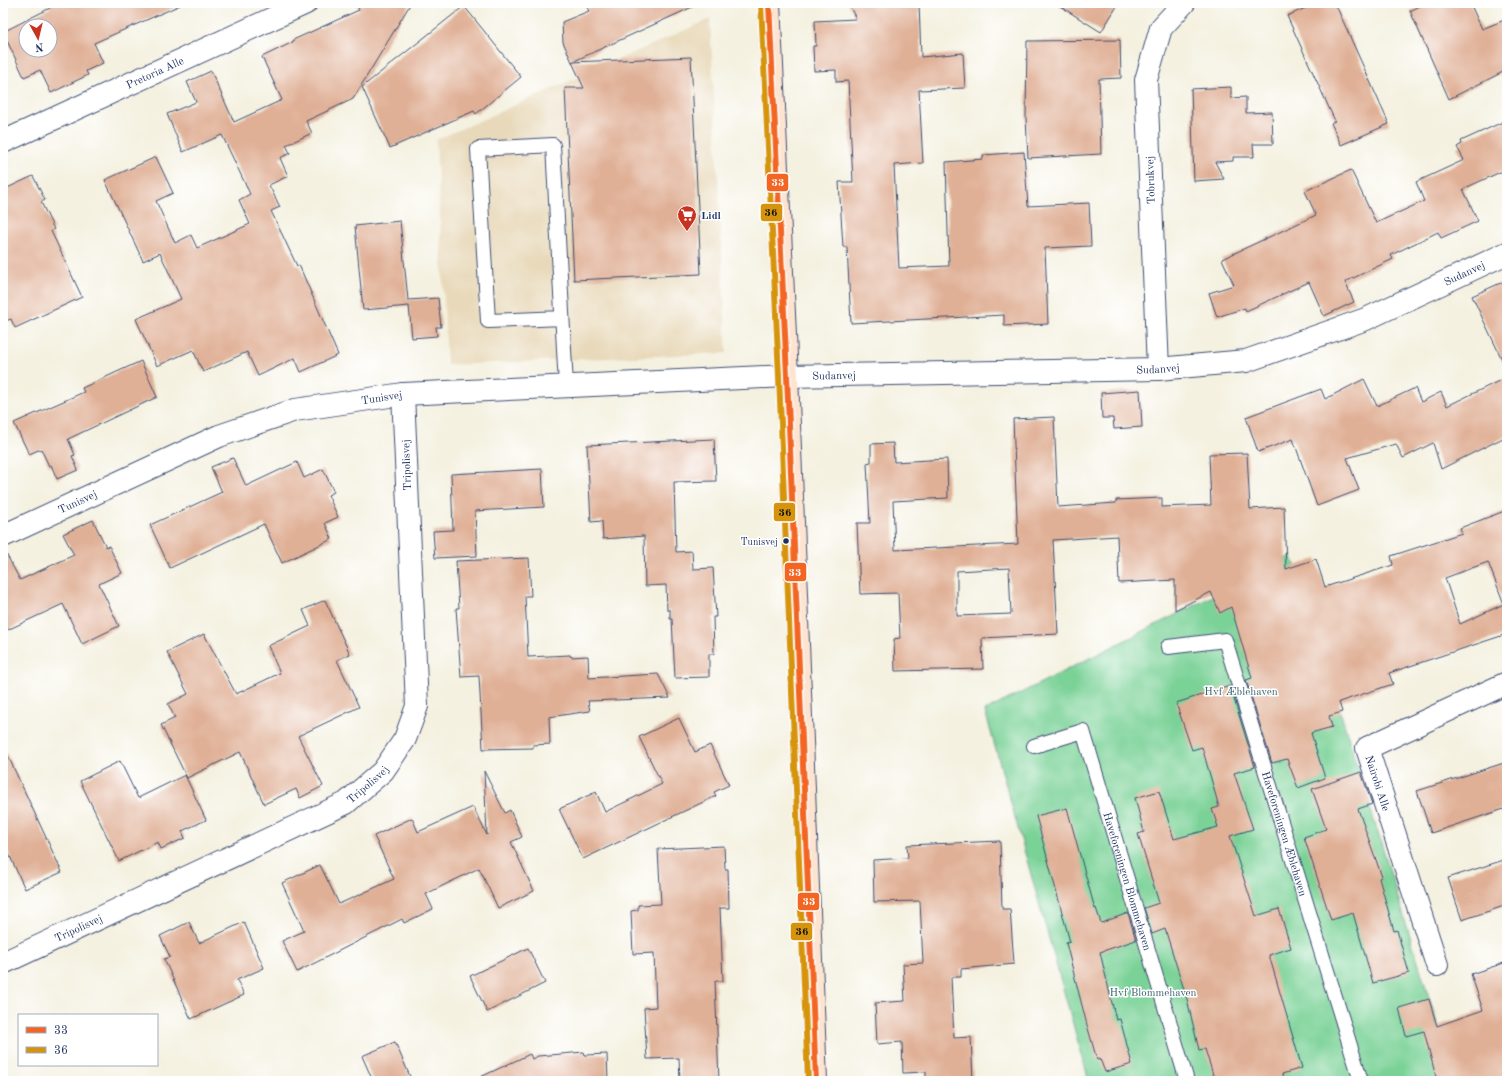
<svg xmlns="http://www.w3.org/2000/svg" width="1510" height="1084" font-family="'Old Standard TT',serif">
<rect width="100%" height="100%" fill="#fff"/>
<filter id="ink" filterUnits="userSpaceOnUse"><feTurbulence type="fractalNoise" baseFrequency=".025" numOctaves="2"/><feDisplacementMap in="SourceGraphic" scale="8" xChannelSelector="R" yChannelSelector="G"/><feConvolveMatrix kernelMatrix="1 2 1 2 8 2 1 2 1" color-interpolation-filters="sRGB"/></filter>
<filter id="wash" filterUnits="userSpaceOnUse"><feTurbulence type="fractalNoise" baseFrequency=".012" numOctaves="4" result="noise"/><feDisplacementMap in="SourceGraphic" scale="16" xChannelSelector="R" yChannelSelector="G"/><feGaussianBlur stdDeviation="0.9" result="paint"/><feColorMatrix in="noise" values="0 0 0 0 0 0 0 0 0 0 0 0 0 0 0 0 0 1.4 0 .05"/><feComposite in="paint" operator="in"/></filter>
<g filter="url(#wash)">
<rect width="100%" height="100%" fill="#f4f1e0"/>
<path fill="#e8d9ba" d="M710,19L727,353L447,365L436,140Z"/>
<path fill="#7ad297" stroke="#4a807a" d="M1292,556L1455,1081H1089L985,711Z"/>
<g id="blocks">
<g fill="#e0b096" fill-rule="evenodd">
<path d="M50,3H185L94,43L103,63L86,71L88,75L51,93L40,70L24,77L3,32L50,8ZM26,26H50V50H26Z"/>
<path d="M356,3H411L353,99L306,121L312,133L286,145L290,153L280,158L288,176L269,185L280,207L271,211L297,266L299,265L338,355L301,372L295,358L258,376L247,352L203,372L193,350L157,366L136,319L181,299L160,253L143,261L105,180L156,157L173,193L156,201L175,243L191,235L197,248L250,224L239,200L250,194L222,135L183,152L167,114L196,102L187,82L211,71L234,122L282,100L262,57L293,42V40L359,10Z"/>
<path d="M585,3H701L572,62L563,42L562,22L589,11Z"/>
<path d="M848,3H919L921,57L963,53L965,88L919,90L923,163L894,165L899,268L949,266L946,162L983,159V155L1024,152L1028,206L1089,203L1091,246L1045,248L1048,324L1004,326V315L851,323L847,247H843L839,182H853L848,81L836,82V70L814,71L813,46H816L815,21L856,19Z"/>
<path d="M1055,3H1119L1101,32Z"/>
<path d="M1317,3H1335L1389,124L1341,145L1331,123L1335,121L1287,16Z"/>
<path d="M1426,3H1470L1482,29L1507,19V70L1449,99L1410,11Z"/>
<path d="M464,6L521,77L476,114L474,111L390,148L362,87Z"/>
<path d="M1120,40L1121,78L1099,79L1101,154L1028,158L1026,118L1027,41Z"/>
<path d="M691,57L701,274L574,280L565,88H584L572,62Z"/>
<path d="M1231,87V98L1246,97V113L1272,112L1273,144H1253L1254,157H1233V161L1215,162L1224,179L1194,181L1191,89Z"/>
<path d="M1507,120V169L1463,189L1478,221L1441,238L1438,232L1391,255L1393,259L1345,282L1354,302L1324,316L1309,282L1246,311L1245,308L1217,317L1209,293L1234,285L1222,259L1316,215L1305,191L1351,170L1376,223L1424,201L1416,182L1464,160L1457,147L1462,144L1461,141Z"/>
<path d="M33,176L45,200L41,202L54,229L51,231L82,297L15,328L11,319L3,322V190Z"/>
<path d="M400,221L408,300L438,298L441,327H436L437,336L412,338L409,306L363,310L355,226Z"/>
<path d="M1507,280V370L1472,296Z"/>
<path d="M141,361L157,397L68,439L75,455L72,456L78,470L57,479L51,465L49,466L41,449L29,454L14,423L84,392L82,388Z"/>
<path d="M1507,377V436L1441,469L1433,443L1403,458L1396,444L1347,458L1359,490L1317,506L1293,439L1258,452L1246,417L1321,389L1325,399L1364,379L1377,406L1415,388L1421,402L1441,392L1447,406Z"/>
<path d="M1140,390L1142,427L1114,429L1113,418H1102L1101,393Z"/>
<path d="M1054,417L1058,507L1116,503V500L1162,498V507L1211,505L1209,454L1247,453L1250,509L1284,507L1286,569L1316,559L1325,587L1393,565L1391,556L1462,533L1460,528L1507,510V634L1389,673L1393,684L1339,702L1342,712L1329,716L1332,727L1311,733L1325,778L1298,788L1287,759L1272,763L1246,680L1252,678L1231,607L1220,613L1211,592L1175,610V580L1119,583L1117,536L1053,540L1058,634L982,638L983,669L895,671L894,639L900,638L898,593L860,594L857,523H870L867,463L871,462V444L893,443L894,462L947,459L948,498L893,501L895,550L1018,544L1013,419ZM1488,562L1504,604L1460,624L1445,578ZM1009,568L1011,614L957,616V571Z"/>
<path d="M714,439L716,481L674,482L676,552L692,551L693,569L713,568L716,617H713L714,654H709V677L675,678L672,619H670V610H667L666,585L645,586L644,536L603,539L602,521L591,522L587,445Z"/>
<path d="M233,458L246,486L297,462L304,478L323,469L334,492L328,495L338,517L325,523L332,539L282,563L264,524L170,568L150,525L222,492L211,467Z"/>
<path d="M542,469L544,507L475,511L477,556L435,558L433,531L453,530L451,474Z"/>
<path d="M93,520L106,547L109,546L122,573L99,584L119,626L82,644L63,604L3,632V548L20,580L74,555L63,534Z"/>
<path d="M529,558L531,596H525L528,657L570,655L571,657L588,656L589,678L658,674L670,698L588,701L590,711L549,717L550,744L533,745V748L483,749L479,676L461,677L456,608H459L456,561Z"/>
<path d="M325,600L350,654L337,660L359,707L298,736L323,786L300,798L296,789L264,804L240,752L187,778L161,725L175,718L168,704L188,694L167,652L204,634L236,694L280,673L268,646L310,626L303,610Z"/>
<path d="M1230,686L1255,767L1234,773L1253,829L1230,836L1256,916L1279,909L1291,948L1269,955L1302,1068L1282,1074L1284,1081H1215L1205,1049L1199,1050L1187,999L1165,929L1152,934L1144,908L1159,903L1138,834L1144,832L1135,798L1159,791L1174,839L1218,827L1212,809L1219,807L1202,747L1192,750L1176,703Z"/>
<path d="M679,718L695,752L710,745L729,785L714,792L716,796L583,859L559,809L596,792L605,812L662,784L639,737Z"/>
<path d="M3,745L62,872L25,889L3,841Z"/>
<path d="M120,761L138,798L185,775L206,820L182,831L185,838L161,849L158,842L119,861L80,781Z"/>
<path d="M1507,762V808L1431,833L1417,791Z"/>
<path d="M484,771L505,813L510,810L522,837L511,842L534,891L498,908L479,868L426,894L433,909L404,923L402,919L297,972L282,941L304,931L282,883L320,865L339,904L394,879L374,836L412,818L418,832L473,807L487,835Z"/>
<path d="M1361,772L1372,804L1358,809L1382,877L1379,878L1394,931L1397,930L1409,973L1373,983L1353,913L1331,920L1304,837L1326,829L1312,789Z"/>
<path d="M1067,808L1095,909L1096,908L1101,923L1128,913L1136,940L1100,952L1116,1020L1120,1019L1132,1064L1105,1072L1100,1059L1097,1060L1087,1025L1066,943L1070,942L1036,816Z"/>
<path d="M1000,841L1002,909H1010L1014,964L961,969V977H951L954,1038L971,1037L973,1081H926V1072L903,1073L902,1042L877,1044L875,1003L905,1001L903,964L923,963L920,901L874,902L873,860L908,858L907,845Z"/>
<path d="M724,846L725,869H728L729,908H720L723,981H715L719,1081H680L679,1058L647,1059L644,1008L656,1007L654,953L633,954L631,911L638,910V905L661,904L658,849Z"/>
<path d="M1507,859V905L1462,920L1448,878Z"/>
<path d="M189,922L199,943L244,922L264,968L237,980L244,995L191,1019L164,959L170,957L160,936Z"/>
<path d="M528,948L545,983L487,1012L470,976Z"/>
<path d="M1507,962V1081H1437L1424,1031L1406,1036L1399,1008L1429,999L1437,1026L1483,1010L1471,974Z"/>
<path d="M395,1042L412,1081H373L362,1056Z"/>
<path d="M584,1052L585,1055L607,1054L608,1081H472L530,1054L532,1059L538,1056Z"/>
</g>
</g>
</g>
<g filter="url(#ink)">
<use href="#blocks" fill-opacity="0" stroke="#3c4c72" stroke-width="1"/>
<g fill="none" stroke-linecap="round" stroke-linejoin="round">
<g stroke="#3c4c72" stroke-width="16">
<g id="lane">
<path d="M562,318L488,321L478,149L553,145L566,386"/>
<path id="s1" d="M1168,647L1225,640L1361,1081"/>
<path id="s2" d="M1034,746L1083,731L1187,1081"/>
</g>
</g>
<g stroke="#3c4c72" stroke-width="24">
<g id="street">
<path id="s3" d="M3,142L306,3"/>
<path d="M1158,369L1146,80L1161,28L1184,3"/>
<path id="s4" d="M3,536L219,436L295,410L403,394L787,376L1158,369L1246,361L1366,319L1507,253"/>
<path id="s5" d="M3,963L346,803L383,771L405,739L417,706L403,394"/>
<path d="M1437,965L1367,748L1507,683"/>
</g>
</g>
<g stroke="#3c4c72" stroke-width="24">
<path id="secondary" d="M769,3L787,376L816,1081"/>
</g>
<use href="#lane" stroke="#fff" stroke-width="14"/>
<use href="#street" stroke="#fff" stroke-width="22"/>
<use href="#secondary" stroke="#fde4d1" stroke-width="22"/>
<g stroke="#fff" stroke-width="9">
<path id="bus-1" d="M769,3L787,376L816,1081"/>
</g>
<g stroke="#fff" stroke-width="9">
<path id="bus-2" d="M761,3L779,376L808,1081"/>
</g>
<use href="#bus-1" stroke="#f26522" stroke-width="6"/>
<use href="#bus-2" stroke="#d6940e" stroke-width="6"/>
</g>
</g>
<defs>
<g id="supermarket-pin" transform="scale(1)"><path d="M0 17L-7.5 6A9.5 9.5 0 1 1 7.5 6Z" fill="#c8321e" stroke="#fff"/><path d="M-6-5.5h2.5l.6 2H6L4.5 2H-2.5L-4.4-4H-6ZM-1.5 3.2a1.3 1.3 0 1 0 .1 0ZM3 3.2a1.3 1.3 0 1 0 .1 0Z" fill="#fff"/></g>
</defs>
<g fill-rule="evenodd">
<use href="#supermarket-pin" x="687" y="215"/>
</g>
<circle fill="#1b2f5e" stroke="#fff" stroke-width="1.5" cx="786" cy="541" r="3.5"/>
<g text-anchor="middle" stroke-width="3" stroke-linejoin="round" paint-order="stroke">
<g font-size="10" fill="#1b2f5e" stroke="#fff" text-anchor="end">
<text x="778" y="545">Tunisvej</text>
</g>
<g font-size="11" fill="#1b2f5e" stroke="#fff">
<text dy="4" stroke="none"><textPath href="#s3" startOffset="167">Pretoria Alle</textPath></text>
<text transform="translate(1150 180) rotate(-92)" y="4">Tobrukvej</text>
<text dy="4" stroke="none"><textPath href="#s4" startOffset="1507">Sudanvej</textPath></text>
<text dy="4" stroke="none"><textPath href="#s4" startOffset="1183">Sudanvej</textPath></text>
<text dy="4" stroke="none"><textPath href="#s4" startOffset="859">Sudanvej</textPath></text>
<text dy="4" stroke="none"><textPath href="#s4" startOffset="406">Tunisvej</textPath></text>
<text transform="translate(406 465) rotate(-92)" y="4">Tripolisvej</text>
<text dy="4" stroke="none"><textPath href="#s4" startOffset="82">Tunisvej</textPath></text>
<text transform="translate(1378 783) rotate(72)" y="4">Nairobi Alle</text>
<text dy="4" stroke="none"><textPath href="#s5" startOffset="407">Tripolisvej</textPath></text>
<text dy="4" stroke="none"><textPath href="#s1" startOffset="260">Haveforeningen Æblehaven</textPath></text>
<text dy="4" stroke="none"><textPath href="#s2" startOffset="208">Haveforeningen Blommehaven</textPath></text>
<text dy="4" stroke="none"><textPath href="#s5" startOffset="83">Tripolisvej</textPath></text>
</g>
<g font-size="11" font-weight="bold" fill="#1b2f5e" stroke="#fff" text-anchor="start">
<text x="701" y="219">Lidl</text>
</g>
<g font-size="11" fill="#38606f" stroke="#fff">
<text x="1241" y="695">Hvf Æblehaven</text>
<text x="1153" y="996">Hvf Blommehaven</text>
</g>
</g>
<g stroke="#fff" stroke-width="1.5">
<rect x="766" y="173" width="23" height="19" rx="4" fill="#f26522"/>
<rect x="760" y="203" width="23" height="19" rx="4" fill="#d6940e"/>
<rect x="773" y="502" width="23" height="20" rx="4" fill="#d6940e"/>
<rect x="784" y="562" width="23" height="20" rx="4" fill="#f26522"/>
<rect x="797" y="892" width="23" height="19" rx="4" fill="#f26522"/>
<rect x="790" y="922" width="23" height="19" rx="4" fill="#d6940e"/>
</g>
<g font-size="11" text-anchor="middle" font-weight="bold" fill="#fff">
<text x="778" y="186">33</text>
<text x="795" y="576">33</text>
<text x="809" y="905">33</text>
</g>
<g font-size="11" text-anchor="middle" font-weight="bold" fill="#111">
<text x="771" y="216">36</text>
<text x="785" y="516">36</text>
<text x="802" y="935">36</text>
</g>
<rect width="1510" height="1084" fill="none" stroke="#fff" stroke-width="16"/>
<rect x="18" y="1014" width="140" height="52" fill="#ffffff" stroke="#a4acbf"/>
<rect x="26" y="1027" width="20" height="6" fill="#f26522" stroke="#a4acbf"/>
<text x="54" y="1034" font-size="12" fill="#1b2f5e">33</text>
<rect x="26" y="1047" width="20" height="6" fill="#d6940e" stroke="#a4acbf"/>
<text x="54" y="1054" font-size="12" fill="#1b2f5e">36</text>
<g transform="translate(38 38) rotate(172)"><circle r="19" fill="#ffffff" stroke="#a4acbf"/>
<path d="M0-3L7 15L0 10L-7 15Z" fill="#c8321e"/>
<text y="-6" font-size="11" font-weight="bold" text-anchor="middle" fill="#1b2f5e">N</text>
</g>
</svg>
